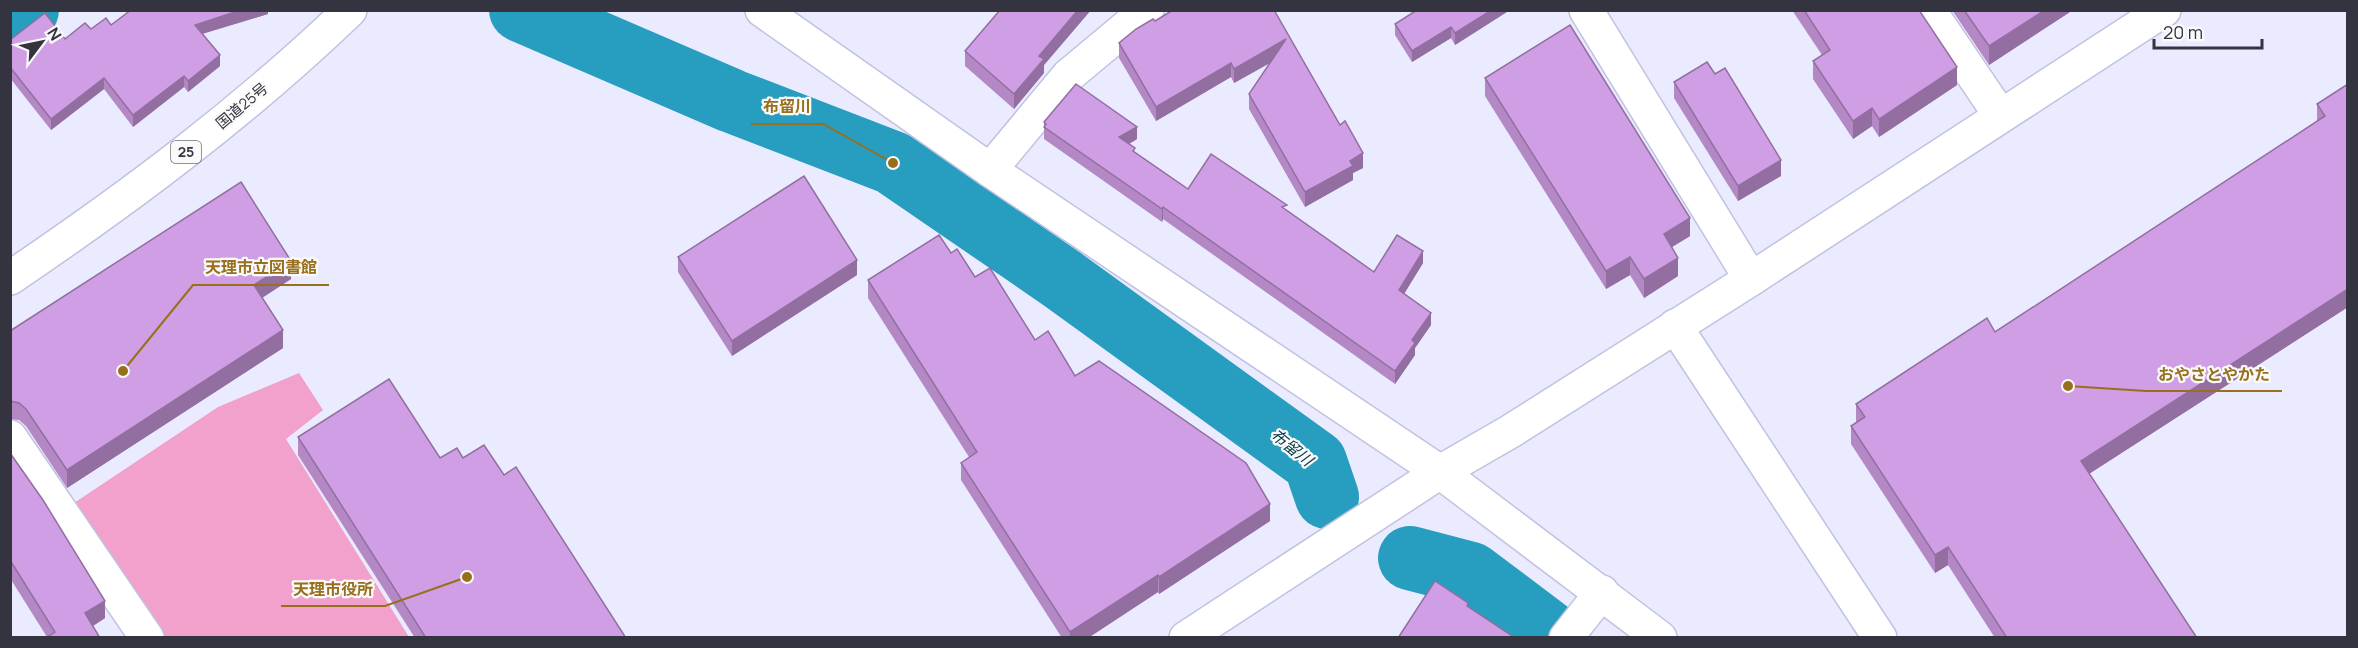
<svg xmlns="http://www.w3.org/2000/svg" width="2358" height="648" font-family="Manrope,'Noto Sans JP',sans-serif">
<rect width="100%" height="100%" fill="#eaebfe"/>
<path fill="#f1a1cb" d="M299,373L323,410L286,439L409,637H161L68,507L218,407Z"/>
<g fill="none" stroke-linecap="round" stroke-linejoin="round">
<g stroke="#279ec0" stroke-width="64">
<path d="M22,10H27"/>
<path d="M521,10L732,101L893,163L1062,279L1315,462L1327,497"/>
<path d="M1410,558L1471,574L1556,638"/>
</g>
<g stroke="#c1c2e0" stroke-width="36">
<g id="minor">
<path d="M762,10L990,170L1440,472L1660,638"/>
<path d="M1586,10L1751,279"/>
<path d="M1929,10L2000,115"/>
<path d="M990,170L1068,76L1147,10"/>
<path d="M1675,326L1880,638"/>
<path d="M10,437L147,638"/>
<path d="M1186,638L1440,472L1511,431L1751,279L2164,10"/>
<path d="M1566,638L1602,592"/>
</g>
</g>
<g stroke="#c1c2e0" stroke-width="36">
<path id="highway" d="M10,278C130,197 245,111 350,10"/>
</g>
<use href="#minor" stroke="#fff" stroke-width="33"/>
<use href="#highway" stroke="#fff" stroke-width="33"/>
</g>
<g fill="#b388c4">
<path d="M268,10V14L202,34L220,66L188,92L184,87L133,127L104,89L51,130L10,78V40L65,39L111,25Z"/>
<path d="M1000,10H1091L1044,65V73L1014,109L965,66V51Z"/>
<path d="M1274,10L1363,168L1353,173V180L1305,207L1249,109V94L1270,63L1234,83L1231,77L1156,121L1119,58V43L1155,21Z"/>
<path d="M1510,10L1455,45L1451,38L1412,62L1395,35V24Z"/>
<path d="M1792,10H1919L1957,85L1879,137L1872,126L1853,139L1813,79V61L1822,55Z"/>
<path d="M1952,10H2073L1989,65Z"/>
<path d="M1715,74L1781,176L1738,201L1674,98V82Z"/>
<path d="M1485,78L1690,236L1672,247L1678,276L1644,298L1630,275L1606,289L1485,96Z"/>
<path d="M2348,84V307L2089,474L2197,638H1995L1948,565L1935,573L1851,444V426L1856,422V404L1995,332L2317,122V104Z"/>
<path d="M1044,122L1137,139L1129,144L1135,152L1188,189L1287,210L1374,272L1423,263L1404,294L1431,325L1415,348V355L1395,384L1163,219L1162,222L1044,139Z"/>
<path d="M951,253L975,277L1035,340L1075,376L1270,521L1159,594L1158,592L1088,638H1062L961,480V463L969,457L868,298V280Z"/>
<path d="M678,257L857,275L732,356L678,272Z"/>
<path d="M291,279L262,298L283,348L67,488L26,426L19,420L10,419V331Z"/>
<path d="M298,437L440,458H463L626,638H415L298,455Z"/>
<path d="M10,453L105,618L93,626L47,637L10,578Z"/>
</g>
<g fill="#926fa0">
<path d="M241,10H268V14L195,36V25Z"/>
<path d="M1078,10H1091L1044,65V73L1014,109V94L1039,56Z"/>
<path d="M1492,10H1510L1455,45V33Z"/>
<path d="M2045,10H2073L1989,65V46Z"/>
<path d="M1451,27V38L1412,62V51Z"/>
<path d="M1286,39V54L1234,83V69Z"/>
<path d="M220,55V66L188,92V81Z"/>
<path d="M1231,63V77L1156,121V107Z"/>
<path d="M1957,67V85L1879,137V119Z"/>
<path d="M184,76V87L133,127V115Z"/>
<path d="M104,78V89L51,130V119Z"/>
<path d="M1872,108V126L1853,139V121Z"/>
<path d="M1137,127V139L1119,150V137Z"/>
<path d="M1363,153V168L1353,173V180L1305,207V192L1350,161Z"/>
<path d="M1781,160V176L1738,201V186Z"/>
<path d="M1163,207V219L1162,222V209Z"/>
<path d="M1690,218V236L1664,252V234Z"/>
<path d="M1423,251V263L1399,302V290Z"/>
<path d="M1630,257V275L1606,289V271Z"/>
<path d="M1678,258V276L1644,298V279Z"/>
<path d="M857,260V275L732,356V341Z"/>
<path d="M291,261V279L254,303V285Z"/>
<path d="M2348,289V307L2081,479V461Z"/>
<path d="M1431,313V325L1415,348V355L1395,384V371L1412,340Z"/>
<path d="M283,330V348L67,488V470Z"/>
<path d="M1270,504V521L1159,594V577Z"/>
<path d="M1948,547V565L1935,573V555Z"/>
<path d="M1158,575V592L1088,638H1070V632Z"/>
<path d="M105,601V618L85,631V613Z"/>
</g>
<g fill="#d09ee4" stroke="#926fa0" stroke-width="1.5">
<path d="M131,10H241L195,25L220,55L188,81L184,76L133,115L104,78L51,119L10,67V40L45,13L65,39L85,23L91,29L106,18L111,25Z"/>
<path d="M1000,10H1078L1039,56L1044,59L1014,94L965,51Z"/>
<path d="M1173,10H1274L1340,125L1345,121L1363,153L1350,161L1353,166L1305,192L1249,94L1286,39L1234,69L1231,63L1156,107L1119,43L1136,29L1153,19L1155,21Z"/>
<path d="M1417,10H1492L1455,33L1451,27L1412,51L1395,24Z"/>
<path d="M1804,10H1919L1957,67L1879,119L1872,108L1853,121L1813,61L1830,50Z"/>
<path d="M1964,10H2045L1989,46Z"/>
<path d="M1570,25L1690,218L1664,234L1678,258L1644,279L1630,257L1606,271L1485,78Z"/>
<path d="M1707,62L1715,74L1725,68L1781,160L1738,186L1674,82Z"/>
<path d="M1076,84L1137,127L1119,137L1135,148L1133,151L1188,189L1211,154L1287,205L1282,207L1374,272L1397,235L1423,251L1399,290L1431,313L1412,340L1415,343L1395,371L1163,207L1162,209L1044,127L1046,124L1044,122Z"/>
<path d="M2348,84V289L2081,461L2197,638H2007L1948,547L1935,555L1851,426L1865,417L1856,404L1987,318L1995,332L2325,116L2317,104Z"/>
<path d="M804,176L857,260L732,341L678,257Z"/>
<path d="M241,182L291,261L254,285L283,330L67,470L26,409L19,403L10,401V331Z"/>
<path d="M939,235L951,253L957,249L975,277L990,268L1035,340L1048,331L1075,376L1099,361L1246,463L1270,504L1159,577L1158,575L1070,632L961,463L977,452L868,280Z"/>
<path d="M389,379L440,458L457,448L463,458L484,445L504,475L516,467L626,638H426L298,437Z"/>
<path d="M10,453L43,500L105,601L85,613L100,638H46L55,632L10,560Z"/>
<path d="M1435,581L1468,603L1467,606L1515,638H1398Z"/>
</g>
<g text-anchor="middle" stroke-width="4.5" stroke-linejoin="round" paint-order="stroke">
<rect fill="#fafafa" stroke="#6f6f78" stroke-width="1.5" x="171" y="141" width="30" height="22" rx="4.5"/>
<g font-size="14" font-weight="bold" fill="#343440">
<text x="186" y="157">25</text>
</g>
<g font-size="15" fill="#343440" stroke="#fafafa">
<text transform="translate(242 106) rotate(-40)" y="5">国道25号</text>
</g>
<g font-size="16" font-style="italic" fill="#033846" stroke="#fafafa">
<text transform="translate(1292 447) rotate(39)" y="6">布留川</text>
</g>
</g>
<path fill="none" stroke="#986f1c" stroke-width="2" d="M893 163L823 124H751M123 371L193 285H329M2068 386L2146 391H2282M467 577L385 606H281"/>
<g fill="#986f1c" stroke="#fafafa" stroke-width="2">
<circle cx="893" cy="163" r="6"/>
<circle cx="123" cy="371" r="6"/>
<circle cx="2068" cy="386" r="6"/>
<circle cx="467" cy="577" r="6"/>
</g>
<g font-size="16" text-anchor="middle" font-weight="bold" fill="#986f1c" stroke="#fafafa" stroke-width="4.5" stroke-linejoin="round" paint-order="stroke">
<text x="787" y="112">布留川</text>
<text x="261" y="273">天理市立図書館</text>
<text x="2214" y="380">おやさとやかた</text>
<text x="333" y="595">天理市役所</text>
</g>
<rect width="2358" height="648" fill="none" stroke="#343440" stroke-width="24"/>
<g transform="translate(42 42) rotate(58)" stroke="#fafafa" stroke-width="4.5" paint-order="stroke">
<path d="M0-4.5L10 22L0 15L-10 22Z" fill="#343440"/>
<text y="-9" font-size="16" font-weight="bold" text-anchor="middle" fill="#343440">N</text>
</g>
<path d="M2154 39v9h108v-9" fill="none" stroke="#343440" stroke-width="3"/>
<text x="2163" y="39" font-size="18" fill="#343440" stroke="#fafafa" stroke-width="4.5" paint-order="stroke">20 m</text>
</svg>
